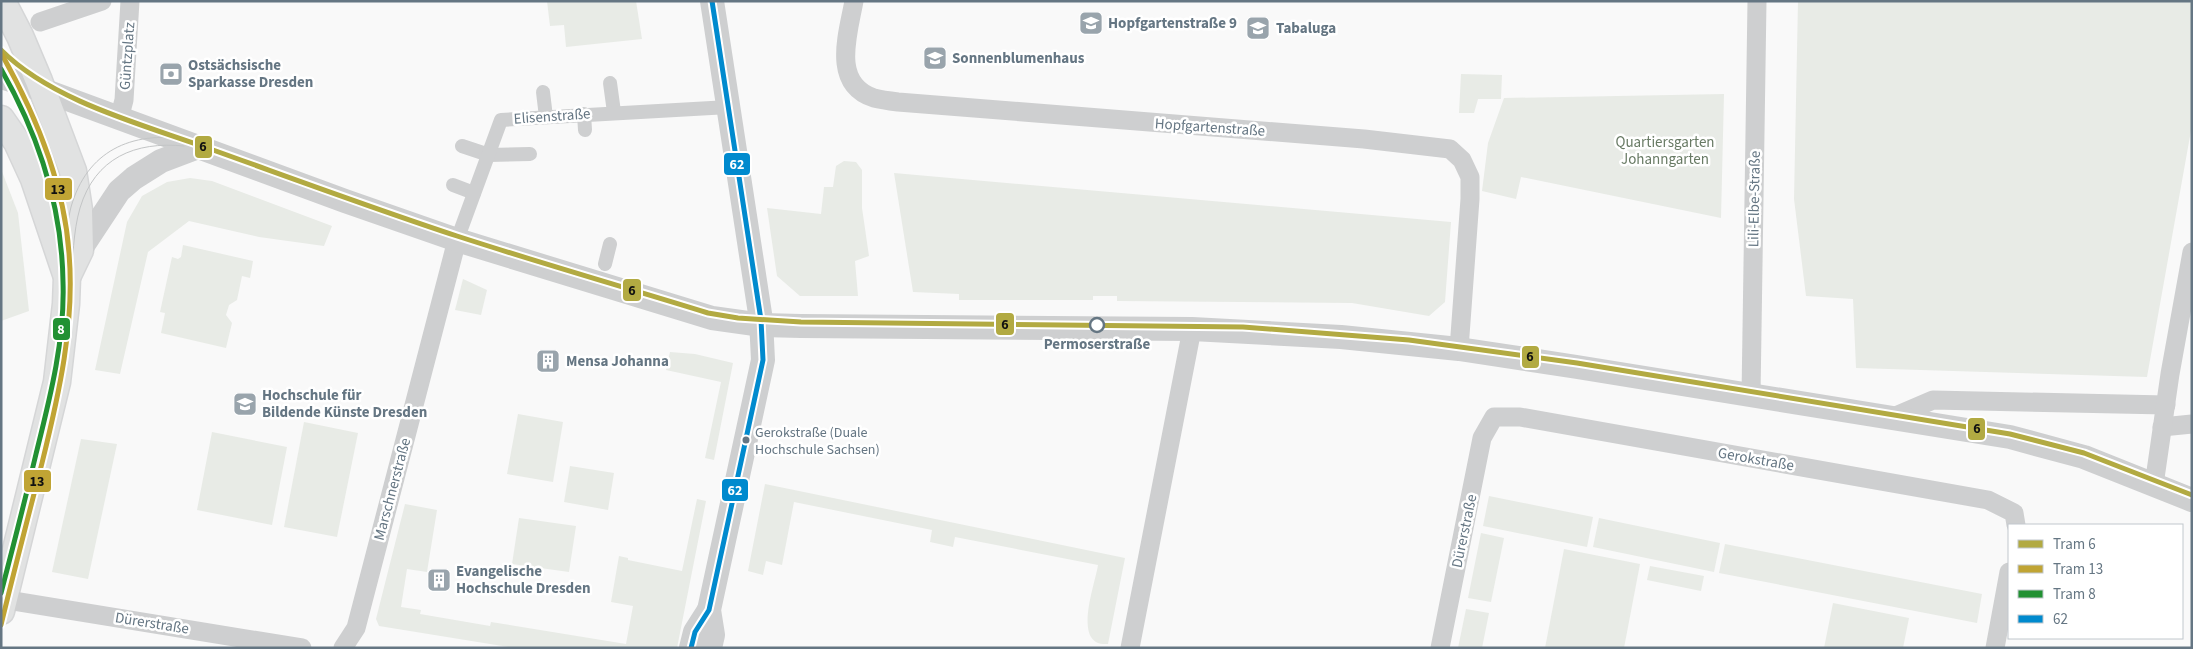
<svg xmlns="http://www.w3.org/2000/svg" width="2193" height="649" font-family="'Source Sans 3',sans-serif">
<rect width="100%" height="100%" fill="#f9f9f9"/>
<g fill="#e8ebe6">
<path d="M547,1H636L642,39L566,47L564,25L550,26Z"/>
<path d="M1798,1H2192V125L2147,377L1856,368L1853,299L1806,296L1794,199Z"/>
<path d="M1461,74L1502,75L1501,99H1478L1474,113H1459Z"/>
<path d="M1724,94L1721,218L1521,177L1516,199L1482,191L1488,143L1504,98Z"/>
<path d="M844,161L856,162L862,170V208L869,256L855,261L858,296H800L777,276L767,208L821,214L824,187H833L836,166Z"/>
<path d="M1,169L18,213L29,311L1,321Z"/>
<path d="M894,173L1451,222L1445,302L1429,316L1352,303L1117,301V296H1093V300H959V294L913,292Z"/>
<path d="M190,178L212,181L332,226L324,246L259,237L189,221L148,252L120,374L95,370L127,222L142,196L167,182Z"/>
<path d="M183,245L253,261L250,278L242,276L237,300L229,305L226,315L232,323L226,348L161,333L165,313L160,312L172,257L178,259L181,257Z"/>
<path d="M463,279L487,290L481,315L455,310Z"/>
<path d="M670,352L695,354L733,363L714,460L705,458L721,382L666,370Z"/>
<path d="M518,414L563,422L553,482L507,474Z"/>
<path d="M304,422L358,433L337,537L284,527Z"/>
<path d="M212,432L287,447L272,525L197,510Z"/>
<path d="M81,439L117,444L88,579L52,572Z"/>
<path d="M570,466L614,473L608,510L564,502Z"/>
<path d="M765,484L1125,558L1108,644C1071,647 1095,585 1098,565L955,537L953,547L930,542L932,530L794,502L782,565L766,561L763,575L748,571Z"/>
<path d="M1489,496L1593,517L1587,547L1483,526Z"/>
<path d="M697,499L706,501L677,648H515L379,626L376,619L405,504L437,510L427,572L407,569L401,607L421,610L420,614L490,626L491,622L626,644L633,606L611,602L619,556L628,558V560L682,571Z"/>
<path d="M519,518L576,526L569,572L512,564Z"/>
<path d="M1599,518L1720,543L1714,572L1593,547Z"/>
<path d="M1481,533L1504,538L1491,602L1468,598Z"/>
<path d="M1725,544L1982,594L1977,623L1719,573Z"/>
<path d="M1564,549L1640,564L1624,648H1545Z"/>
<path d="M1650,566L1704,576L1701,591L1647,580Z"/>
<path d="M1833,603L1909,618L1903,648H1824Z"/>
<path d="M1466,609L1489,613L1482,648H1458Z"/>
</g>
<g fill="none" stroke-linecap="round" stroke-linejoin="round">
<g stroke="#d5d6d7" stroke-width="29">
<g id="secondary">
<path d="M2,1L20,36L39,81L73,171L79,210L80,250L67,277"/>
<path d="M1,119L17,142L34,179L67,277L66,304L57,382L1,611"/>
</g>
</g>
<g stroke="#cecfd0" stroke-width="14">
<path d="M610,83L614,112"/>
<path d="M543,92L546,117"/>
<path d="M584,114L585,130"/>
<path d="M462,146L489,155L530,154"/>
<path d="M453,185L474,193"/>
<path d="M457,240L501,120L729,107"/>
<path d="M605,264L610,244"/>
</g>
<g stroke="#cecfd0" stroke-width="19">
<path d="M854,1C848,34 831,84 874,98C882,100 890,101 898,102L1364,139L1450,149L1462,160L1470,177V199L1459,349"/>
<path d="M40,22L102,1"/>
<path d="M119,119L124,100L130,1"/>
<path d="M1751,396L1757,1"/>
<path d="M1891,418L1933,400L2166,405"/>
<path d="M2162,427L2192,424"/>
<path d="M2154,485L2170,374L2192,252"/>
<path d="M1,599L302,648"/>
<path d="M343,648L356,628L457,240"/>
<path d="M1130,648L1192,329"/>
<path d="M1440,648L1482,438L1494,417H1520L1988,500L2014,513L2016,525"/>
<path d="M1995,648L2009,572"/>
</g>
<g stroke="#cecfd0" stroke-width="24">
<path d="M1,77L43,90L345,201L457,240L712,318L762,325L801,326L1192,329L1341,337L1459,349L1577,367L2010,437L2084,457L2192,500"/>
<path d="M80,250L119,191L134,178L161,161L198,147"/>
<path d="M691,648L695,632L709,610"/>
<path d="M710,648L713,635L709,610L763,360L761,320L712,1"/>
</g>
<use href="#secondary" stroke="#e1e2e2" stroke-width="26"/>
<g stroke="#c3c5c6" stroke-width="1">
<path d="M64,280C66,256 65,230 71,207C87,151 131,131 186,139"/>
<path d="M71,284C73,259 73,232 80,208C95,158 135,141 184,146"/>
</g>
<g stroke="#fff" stroke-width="9">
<path id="bus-1" d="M691,648L695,632L709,610L763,360L761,320L712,1"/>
</g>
<use href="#bus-1" stroke="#008ace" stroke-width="5"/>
<g stroke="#fff" stroke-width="9">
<path id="tram-1" d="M1,50C53,102 145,125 213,150C294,179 375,209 457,236C540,263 624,287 708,313L738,318L801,322L1243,327L1409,340L1577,363L2010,434L2084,453L2192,495"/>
</g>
<g stroke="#fff" stroke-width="9">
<path id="tram-2" d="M1,53C36,115 64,182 69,253C75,324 59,394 42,463C28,517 14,571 1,625"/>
</g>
<g stroke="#fff" stroke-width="9">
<path id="tram-3" d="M1,69C38,134 62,207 63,282C65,340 50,398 36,454C25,500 13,547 1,593"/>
</g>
<use href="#tram-1" stroke="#b2aa42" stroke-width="5"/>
<use href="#tram-2" stroke="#c0a434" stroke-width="5"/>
<use href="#tram-3" stroke="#229133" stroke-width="5"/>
</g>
<defs>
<g id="school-square" transform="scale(1.25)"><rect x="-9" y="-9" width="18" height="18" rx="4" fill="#99a4ac" stroke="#fff"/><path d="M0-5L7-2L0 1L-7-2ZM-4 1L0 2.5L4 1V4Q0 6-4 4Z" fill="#fff"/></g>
<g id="bank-square" transform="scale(1.25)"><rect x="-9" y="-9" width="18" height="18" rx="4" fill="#99a4ac" stroke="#fff"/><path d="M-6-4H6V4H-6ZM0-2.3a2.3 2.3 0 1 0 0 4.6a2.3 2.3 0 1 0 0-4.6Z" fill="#fff"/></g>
<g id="building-square" transform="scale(1.25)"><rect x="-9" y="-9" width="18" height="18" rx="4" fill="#99a4ac" stroke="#fff"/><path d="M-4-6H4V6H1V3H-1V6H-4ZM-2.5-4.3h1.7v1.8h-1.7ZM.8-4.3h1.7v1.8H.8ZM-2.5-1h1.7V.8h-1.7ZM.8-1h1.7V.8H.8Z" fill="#fff"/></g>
<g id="university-square" transform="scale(1.25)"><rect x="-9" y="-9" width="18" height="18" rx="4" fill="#99a4ac" stroke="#fff"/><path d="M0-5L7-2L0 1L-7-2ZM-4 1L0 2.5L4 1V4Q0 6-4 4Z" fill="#fff"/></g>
</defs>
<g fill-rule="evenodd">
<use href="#school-square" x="1091" y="23"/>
<use href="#school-square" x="1258" y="28"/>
<use href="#school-square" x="935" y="58"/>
<use href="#bank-square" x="171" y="74"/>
<use href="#building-square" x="548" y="361"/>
<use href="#university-square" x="245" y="404"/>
<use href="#building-square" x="439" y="580"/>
</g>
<circle fill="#fff" stroke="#657683" stroke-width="2.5" cx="1097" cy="325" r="7"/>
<circle fill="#657683" stroke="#fff" stroke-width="2" cx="746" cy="440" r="4.5"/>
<g text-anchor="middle" stroke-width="5" stroke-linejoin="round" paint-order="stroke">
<g font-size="14" fill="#657683" stroke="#fff" text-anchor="start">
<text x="755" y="437">Gerokstraße (Duale<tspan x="755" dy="17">Hochschule Sachsen)</tspan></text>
</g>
<g font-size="15" font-weight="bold" fill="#657683" stroke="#fff" text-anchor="start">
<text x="1108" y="28">Hopfgartenstraße 9</text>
<text x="1276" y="33">Tabaluga</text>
<text x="952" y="63">Sonnenblumenhaus</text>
<text x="188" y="70">Ostsächsische<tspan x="188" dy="17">Sparkasse Dresden</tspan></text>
<text x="566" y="366">Mensa Johanna</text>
<text x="262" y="400">Hochschule für<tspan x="262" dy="17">Bildende Künste Dresden</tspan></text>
<text x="456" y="576">Evangelische<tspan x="456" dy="17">Hochschule Dresden</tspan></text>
</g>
<g font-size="15" fill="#657683" stroke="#fff">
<text transform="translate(127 56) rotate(-86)" y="5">Güntzplatz</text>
<text transform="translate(552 116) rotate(-4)" y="5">Elisenstraße</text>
<text transform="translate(1210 127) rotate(4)" y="5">Hopfgartenstraße</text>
<text transform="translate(1754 199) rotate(-89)" y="5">Lili-Elbe-Straße</text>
<text transform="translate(1756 459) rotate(10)" y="5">Gerokstraße</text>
<text transform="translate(392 489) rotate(-75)" y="5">Marschnerstraße</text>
<text transform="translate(1464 531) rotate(-78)" y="5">Dürerstraße</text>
<text transform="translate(152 623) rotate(9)" y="5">Dürerstraße</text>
</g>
<g font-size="15" fill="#687a64" stroke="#fff">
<text x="1665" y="147">Quartiersgarten<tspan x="1665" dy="17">Johanngarten</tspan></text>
</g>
<g font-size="15" font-weight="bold" fill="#657683" stroke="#fff">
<text x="1097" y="349">Permoserstraße</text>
</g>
</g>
<g stroke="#fff" stroke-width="2">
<rect x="194" y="135" width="19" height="24" rx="5" fill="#b2aa42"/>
<rect x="723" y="152" width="28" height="24" rx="5" fill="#008ace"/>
<rect x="44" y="177" width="29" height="24" rx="5" fill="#c0a434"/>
<rect x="622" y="278" width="20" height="24" rx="5" fill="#b2aa42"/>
<rect x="995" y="312" width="20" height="24" rx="5" fill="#b2aa42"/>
<rect x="52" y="317" width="19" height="24" rx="5" fill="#229133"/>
<rect x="1521" y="345" width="19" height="24" rx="5" fill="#b2aa42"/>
<rect x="1967" y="417" width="19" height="24" rx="5" fill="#b2aa42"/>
<rect x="23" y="469" width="29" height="24" rx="5" fill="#c0a434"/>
<rect x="721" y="478" width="28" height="24" rx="5" fill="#008ace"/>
</g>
<g font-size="14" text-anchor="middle" font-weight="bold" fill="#fff">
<text x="737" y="169">62</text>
<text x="61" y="334">8</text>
<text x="735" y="495">62</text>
</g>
<g font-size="14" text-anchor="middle" font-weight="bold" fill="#111">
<text x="203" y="151">6</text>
<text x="58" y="194">13</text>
<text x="632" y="295">6</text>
<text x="1005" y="329">6</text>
<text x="1530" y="361">6</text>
<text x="1977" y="433">6</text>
<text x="37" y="486">13</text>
</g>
<rect width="2193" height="649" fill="none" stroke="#657683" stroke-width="5"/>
<rect x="2008" y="524" width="175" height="115" fill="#ffffff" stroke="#c1c8cd"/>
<rect x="2018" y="540" width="25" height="8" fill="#b2aa42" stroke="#c1c8cd"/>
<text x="2053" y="549" font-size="15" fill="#657683">Tram 6</text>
<rect x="2018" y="565" width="25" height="8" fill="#c0a434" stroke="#c1c8cd"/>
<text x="2053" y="574" font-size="15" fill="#657683">Tram 13</text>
<rect x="2018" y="590" width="25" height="8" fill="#229133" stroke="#c1c8cd"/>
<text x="2053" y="599" font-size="15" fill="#657683">Tram 8</text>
<rect x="2018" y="615" width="25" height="8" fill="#008ace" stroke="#c1c8cd"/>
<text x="2053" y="624" font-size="15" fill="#657683">62</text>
</svg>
